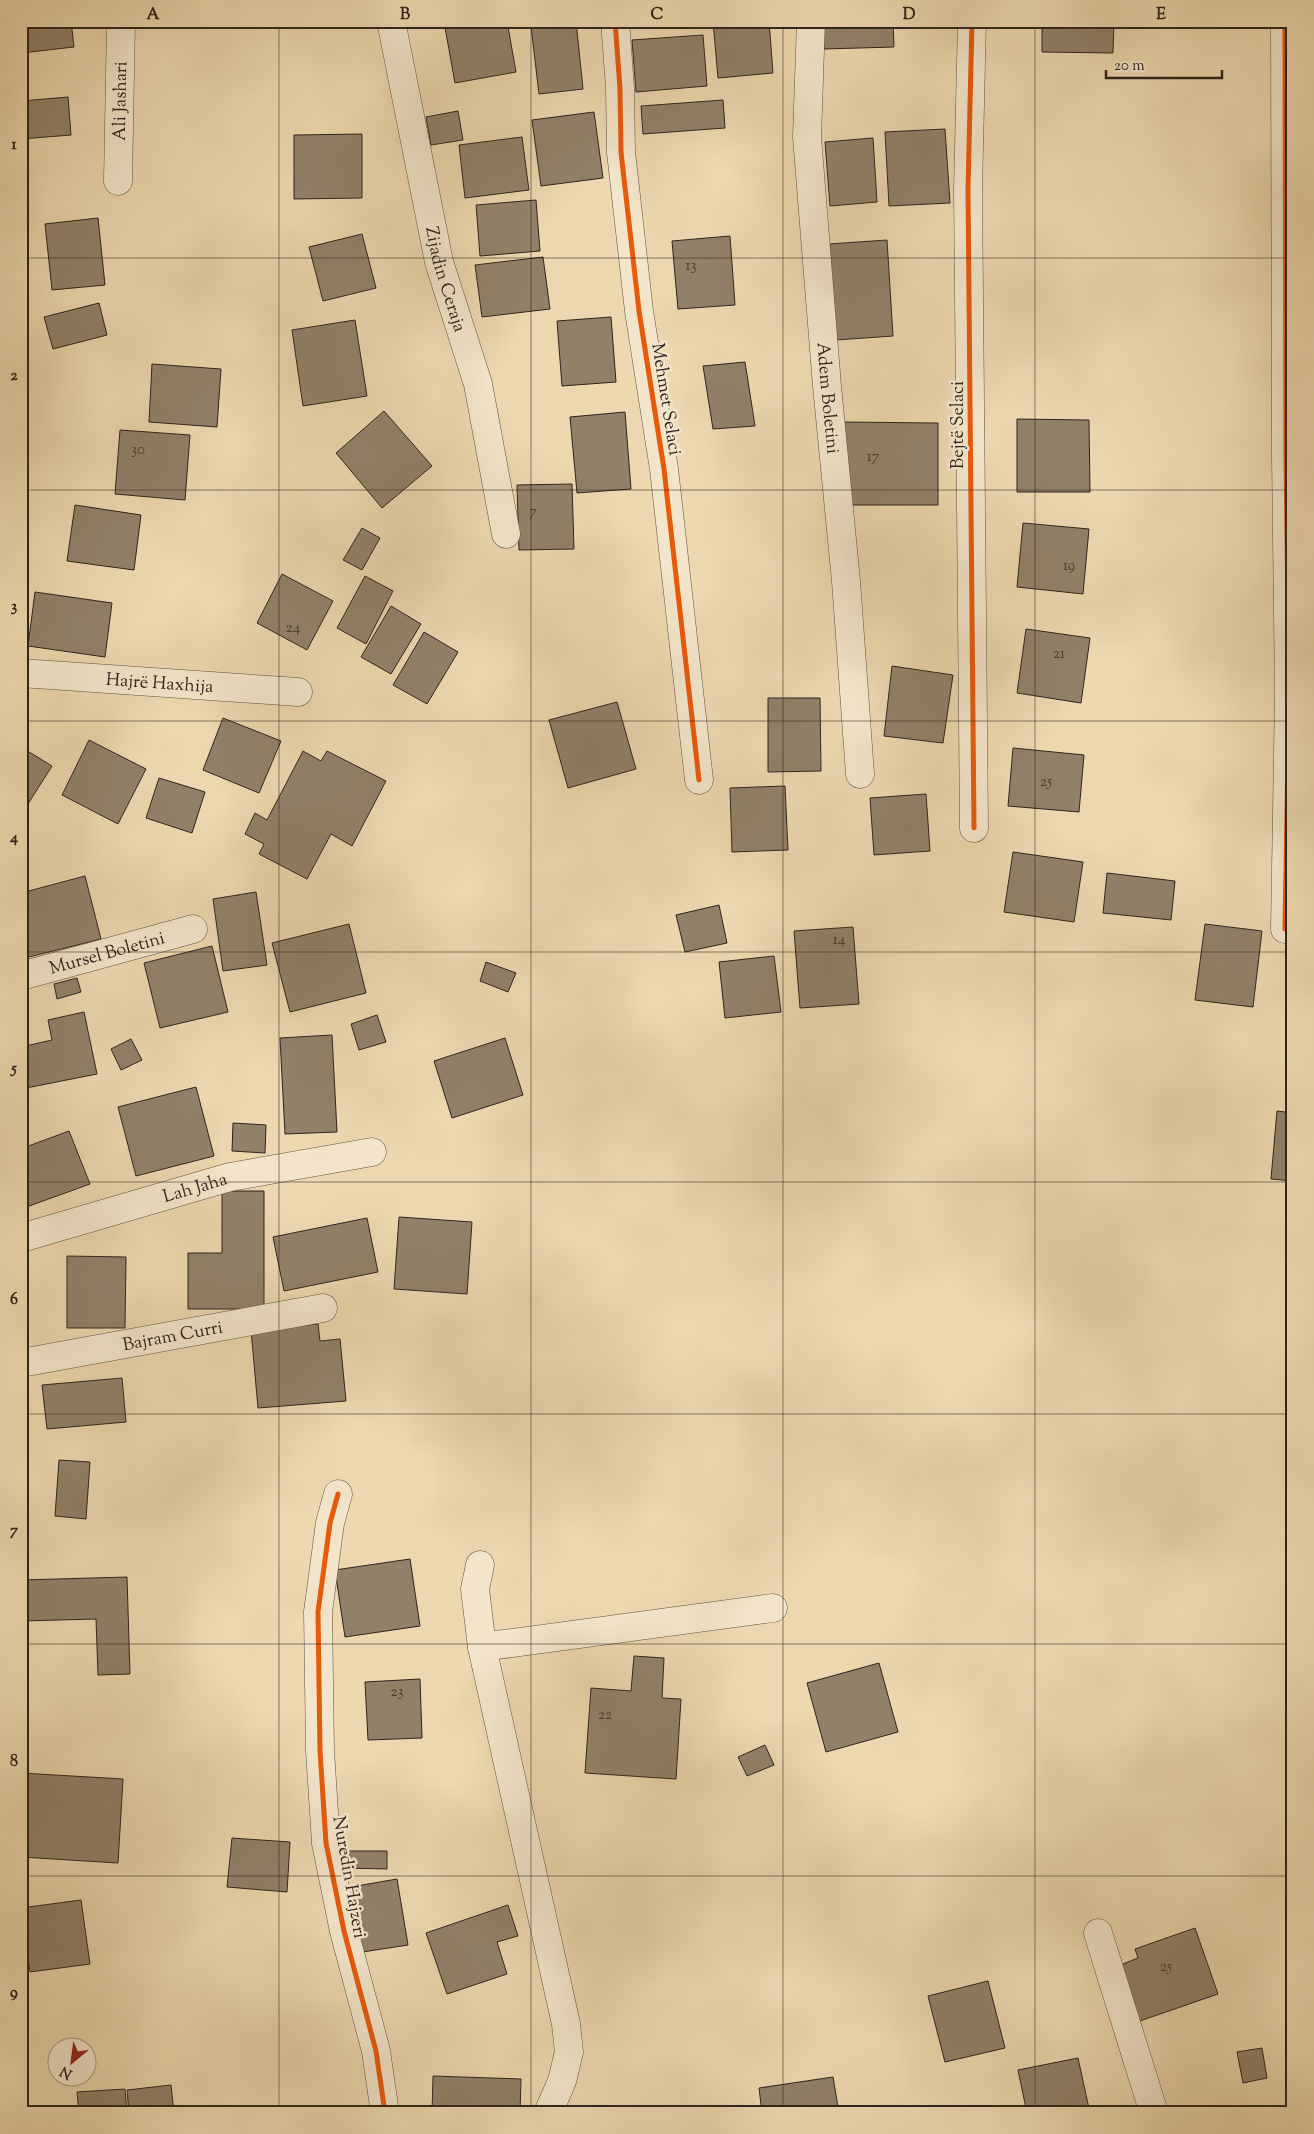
<svg xmlns="http://www.w3.org/2000/svg" width="1314" height="2134" font-family="'Sorts Mill Goudy',serif">
<rect width="100%" height="100%" fill="#ecd7ae"/>
<filter id="stains"><feTurbulence type="fractalNoise" baseFrequency=".004" numOctaves="4"/><feColorMatrix values="0 0 0 0 .2 0 0 0 0 .09 0 0 0 0 .02 0 0 0 .5 -.17"/></filter>
<radialGradient id="worn" r=".72"><stop offset=".6" stop-color="#630" stop-opacity="0"/><stop offset="1" stop-color="#630" stop-opacity=".3"/></radialGradient>
<g fill="#918169" stroke="#2f241e">
<path d="M21,21H71L74,47L21,53Z"/>
<path d="M507,21L516,72L455,83L444,22Z"/>
<path d="M576,21L583,89L539,94L531,26Z"/>
<path d="M713,21H769L773,73L718,78Z"/>
<path d="M824,21H893L894,47L824,49Z"/>
<path d="M1042,21H1114L1113,53L1042,52Z"/>
<path d="M703,35L707,86L636,92L632,40Z"/>
<path d="M68,97L71,135L21,139V101Z"/>
<path d="M723,100L725,128L643,134L641,106Z"/>
<path d="M458,111L463,140L431,145L426,117Z"/>
<path d="M594,112L603,178L541,186L532,120Z"/>
<path d="M945,129L950,203L889,206L885,132Z"/>
<path d="M362,134V198L294,199V135Z"/>
<path d="M522,137L529,190L465,198L459,145Z"/>
<path d="M873,138L877,202L830,206L825,142Z"/>
<path d="M536,200L540,251L480,256L476,205Z"/>
<path d="M98,218L105,285L52,290L45,224Z"/>
<path d="M362,234L376,288L323,301L309,247Z"/>
<path d="M730,236L735,305L678,309L672,241Z"/>
<path d="M887,240L893,336L836,340L829,244Z"/>
<path d="M543,257L550,309L482,317L475,265Z"/>
<path d="M99,303L107,335L53,349L44,317Z"/>
<path d="M611,317L616,382L562,386L557,321Z"/>
<path d="M355,320L367,396L303,406L292,330Z"/>
<path d="M745,362L755,426L713,429L703,366Z"/>
<path d="M152,364L221,369L217,427L149,422Z"/>
<path d="M384,411L432,466L382,508L336,453Z"/>
<path d="M625,412L631,489L577,493L570,417Z"/>
<path d="M1017,419L1089,420L1090,492H1017Z"/>
<path d="M844,422L938,423V505H843Z"/>
<path d="M120,430L190,435L185,500L115,494Z"/>
<path d="M572,484L574,549L519,550L517,485Z"/>
<path d="M75,505L141,515L134,570L67,561Z"/>
<path d="M1023,523L1089,529L1083,594L1017,587Z"/>
<path d="M362,528L380,538L362,570L343,560Z"/>
<path d="M282,574L333,601L307,650L257,623Z"/>
<path d="M365,576L393,591L366,644L337,628Z"/>
<path d="M35,592L112,603L105,657L28,646Z"/>
<path d="M391,606L421,624L391,674L361,657Z"/>
<path d="M1026,629L1090,638L1081,703L1017,693Z"/>
<path d="M424,632L458,652L427,704L393,685Z"/>
<path d="M892,666L953,675L943,743L884,736Z"/>
<path d="M768,698H820L821,771L768,772Z"/>
<path d="M617,702L636,769L568,788L549,720Z"/>
<path d="M223,718L281,741L259,793L203,770Z"/>
<path d="M89,740L146,769L118,824L62,795Z"/>
<path d="M21,747L52,766L21,815Z"/>
<path d="M1013,748L1084,755L1079,812L1008,806Z"/>
<path d="M303,751L321,761L327,751L386,781L352,846L331,834L307,879L259,854L264,844L245,834L255,813L267,820Z"/>
<path d="M159,778L205,792L192,833L146,818Z"/>
<path d="M785,786L788,850L732,852L730,788Z"/>
<path d="M926,794L930,851L874,855L870,798Z"/>
<path d="M1013,852L1083,862L1074,922L1004,912Z"/>
<path d="M1107,873L1175,881L1171,920L1103,913Z"/>
<path d="M85,876L101,939L21,959V893Z"/>
<path d="M256,892L267,965L223,971L213,899Z"/>
<path d="M719,905L727,943L685,952L676,915Z"/>
<path d="M349,924L366,993L290,1012L272,943Z"/>
<path d="M1205,924L1262,931L1253,1007L1195,1000Z"/>
<path d="M853,927L859,1004L800,1008L794,931Z"/>
<path d="M212,946L228,1012L160,1028L144,963Z"/>
<path d="M774,956L781,1012L725,1018L719,962Z"/>
<path d="M486,962L516,973L508,992L480,981Z"/>
<path d="M77,978L81,992L57,999L54,984Z"/>
<path d="M84,1012L97,1074L21,1089V1047L52,1040L48,1020Z"/>
<path d="M377,1015L386,1042L359,1050L351,1024Z"/>
<path d="M332,1035L337,1132L285,1134L280,1038Z"/>
<path d="M505,1038L523,1095L452,1118L434,1061Z"/>
<path d="M131,1039L142,1060L121,1070L111,1049Z"/>
<path d="M196,1087L214,1156L136,1176L118,1107Z"/>
<path d="M1277,1111L1293,1113V1181L1271,1179Z"/>
<path d="M233,1123L266,1125L265,1153L232,1151Z"/>
<path d="M69,1131L90,1184L21,1209V1144L23,1148Z"/>
<path d="M222,1191H264V1309H188V1253H222Z"/>
<path d="M399,1217L472,1222L467,1294L394,1289Z"/>
<path d="M367,1218L378,1272L284,1291L273,1237Z"/>
<path d="M67,1256L126,1257L125,1328H67Z"/>
<path d="M318,1324L320,1341L340,1339L346,1401L258,1408L251,1330Z"/>
<path d="M122,1378L126,1422L47,1429L42,1385Z"/>
<path d="M59,1460L90,1462L86,1519L55,1516Z"/>
<path d="M410,1559L420,1626L345,1637L335,1570Z"/>
<path d="M127,1577L130,1674L98,1675L96,1619L22,1621L21,1580Z"/>
<path d="M634,1656L664,1658L662,1698L681,1699L676,1779L585,1773L591,1688L631,1691Z"/>
<path d="M879,1663L898,1732L826,1752L807,1683Z"/>
<path d="M420,1679L422,1738L368,1740L365,1682Z"/>
<path d="M765,1745L774,1765L747,1776L738,1757Z"/>
<path d="M21,1773L123,1779L118,1863L21,1857Z"/>
<path d="M232,1838L290,1842L287,1892L227,1887Z"/>
<path d="M341,1851H387V1869L341,1868Z"/>
<path d="M397,1879L408,1945L356,1953L345,1888Z"/>
<path d="M81,1900L90,1964L30,1972L21,1908Z"/>
<path d="M508,1905L518,1936L497,1942L507,1974L447,1994L426,1933Z"/>
<path d="M1195,1928L1218,1994L1137,2022L1118,1966L1138,1958L1135,1949Z"/>
<path d="M988,1981L1005,2048L945,2062L928,1996Z"/>
<path d="M1262,2048L1267,2078L1243,2083L1237,2052Z"/>
<path d="M1078,2058L1090,2113H1027L1018,2070Z"/>
<path d="M433,2076L521,2079L520,2113H432Z"/>
<path d="M833,2077L839,2113H762L759,2088Z"/>
<path d="M171,2085L174,2113H129L127,2090Z"/>
<path d="M125,2089L127,2113H79L77,2092Z"/>
<path d="M1293,2106V2113H1267Z"/>
</g>
<g fill="none" stroke-linecap="round" stroke-linejoin="round">
<g stroke="#5e5142" stroke-width="29">
<g id="minor">
<path id="s1" d="M391,21L439,262L478,384L506,534"/>
<path d="M615,21L620,88L621,152L639,311L664,469L699,780"/>
<path id="s2" d="M811,21L807,137L827,386L846,581L860,774"/>
<path d="M972,21L968,189L974,828"/>
<path id="s3" d="M118,181L121,21"/>
<path id="s4" d="M21,673L298,692"/>
<path d="M1285,929L1289,694L1286,456L1285,21"/>
<path id="s5" d="M21,976L193,929"/>
<path id="s6" d="M21,1238L230,1177L372,1152"/>
<path id="s7" d="M21,1363L323,1308"/>
<path d="M338,1494L330,1523L318,1612L320,1751L326,1843L344,1931L376,2051L385,2113"/>
<path d="M480,1565L475,1589L482,1647L566,2024L569,2052L562,2081L548,2113"/>
<path d="M482,1647L773,1608"/>
<path d="M1098,1933L1154,2113"/>
</g>
</g>
<use href="#minor" stroke="#f3e5ca" stroke-width="28"/>
<g stroke="#f3e5ca" stroke-width="8">
<g id="cycleway">
<path d="M615,21L620,88L621,152L639,311L664,469L699,780"/>
<path d="M972,21L968,189L974,828"/>
<path d="M1285,929L1289,694L1286,456L1285,21"/>
<path d="M338,1494L330,1523L318,1612L320,1751L326,1843L344,1931L376,2051L385,2113"/>
</g>
</g>
<use href="#cycleway" stroke="#e8590c" stroke-width="5"/>
</g>
<path fill="none" stroke="#2f241e" stroke-width="1" stroke-opacity="0.55" d="M279,21V2113M531,21V2113M783,21V2113M1035,21V2113M21,258H1293M21,490H1293M21,721H1293M21,952H1293M21,1182H1293M21,1414H1293M21,1644H1293M21,1876H1293"/>
<g text-anchor="middle" stroke-width="5" stroke-linejoin="round" paint-order="stroke">
<g font-size="15" fill="#483b31">
<text x="691" y="270">13</text>
<text x="138" y="454">30</text>
<text x="873" y="461">17</text>
<text x="533" y="516">7</text>
<text x="1069" y="570">19</text>
<text x="293" y="632">24</text>
<text x="1059" y="658">21</text>
<text x="1046" y="786">25</text>
<text x="839" y="944">14</text>
<text x="397" y="1696">23</text>
<text x="605" y="1719">22</text>
<text x="1166" y="1971">25</text>
</g>
<g font-size="18" fill="#2f241e" stroke="#f3e5ca">
<text dy="6" stroke="none"><textPath href="#s3" startOffset="80">Ali Jashari</textPath></text>
<text dy="6" stroke="none"><textPath href="#s1" startOffset="264">Zijadin Ceraja</textPath></text>
<text dy="6" stroke="none"><textPath href="#s2" startOffset="378">Adem Boletini</textPath></text>
<text transform="translate(667 399) rotate(81)" y="6">Mehmet Selaci</text>
<text transform="translate(957 425) rotate(-90)" y="6">Bejtë Selaci</text>
<text dy="6" stroke="none"><textPath href="#s4" startOffset="139">Hajrë Haxhija</textPath></text>
<text dy="6" stroke="none"><textPath href="#s5" startOffset="89">Mursel Boletini</textPath></text>
<text dy="6" stroke="none"><textPath href="#s6" startOffset="181">Lah Jaha</textPath></text>
<text dy="6" stroke="none"><textPath href="#s7" startOffset="154">Bajram Curri</textPath></text>
<text transform="translate(350 1877) rotate(80)" y="6">Nuredin Hajzeri</text>
</g>
</g>
<rect width="1314" height="2134" fill="none" stroke="#ecd7ae" stroke-width="55"/>
<g transform="translate(72 2062) rotate(209)"><circle r="24" fill="#f3e5ca" stroke="#a59885"/>
<path d="M0-4L9 19L0 12L-9 19Z" fill="#8f2418"/>
<text y="-8" font-size="14" font-weight="bold" text-anchor="middle" fill="#2f241e">N</text>
</g>
<path d="M1106 70v8h116v-8" fill="none" stroke="#2f241e" stroke-width="2.5"/>
<text x="1114" y="70" font-size="15" fill="#2f241e" stroke="#f3e5ca" stroke-width="4" paint-order="stroke">20 m</text>
<rect x="28" y="28" width="1258" height="2078" fill="none" stroke="#2f241e" stroke-width="2"/>
<g font-size="16" text-anchor="middle" font-weight="bold" fill="#2f241e">
<text x="153" y="19">A</text>
<text x="405" y="19">B</text>
<text x="657" y="19">C</text>
<text x="909" y="19">D</text>
<text x="1161" y="19">E</text>
<text x="14" y="149">1</text>
<text x="14" y="380">2</text>
<text x="14" y="611">3</text>
<text x="14" y="842">4</text>
<text x="14" y="1073">5</text>
<text x="14" y="1304">6</text>
<text x="14" y="1535">7</text>
<text x="14" y="1766">8</text>
<text x="14" y="1997">9</text>
</g>
<rect width="100%" height="100%" filter="url(#stains)"/>
<rect width="100%" height="100%" fill="url(#worn)"/>
</svg>
